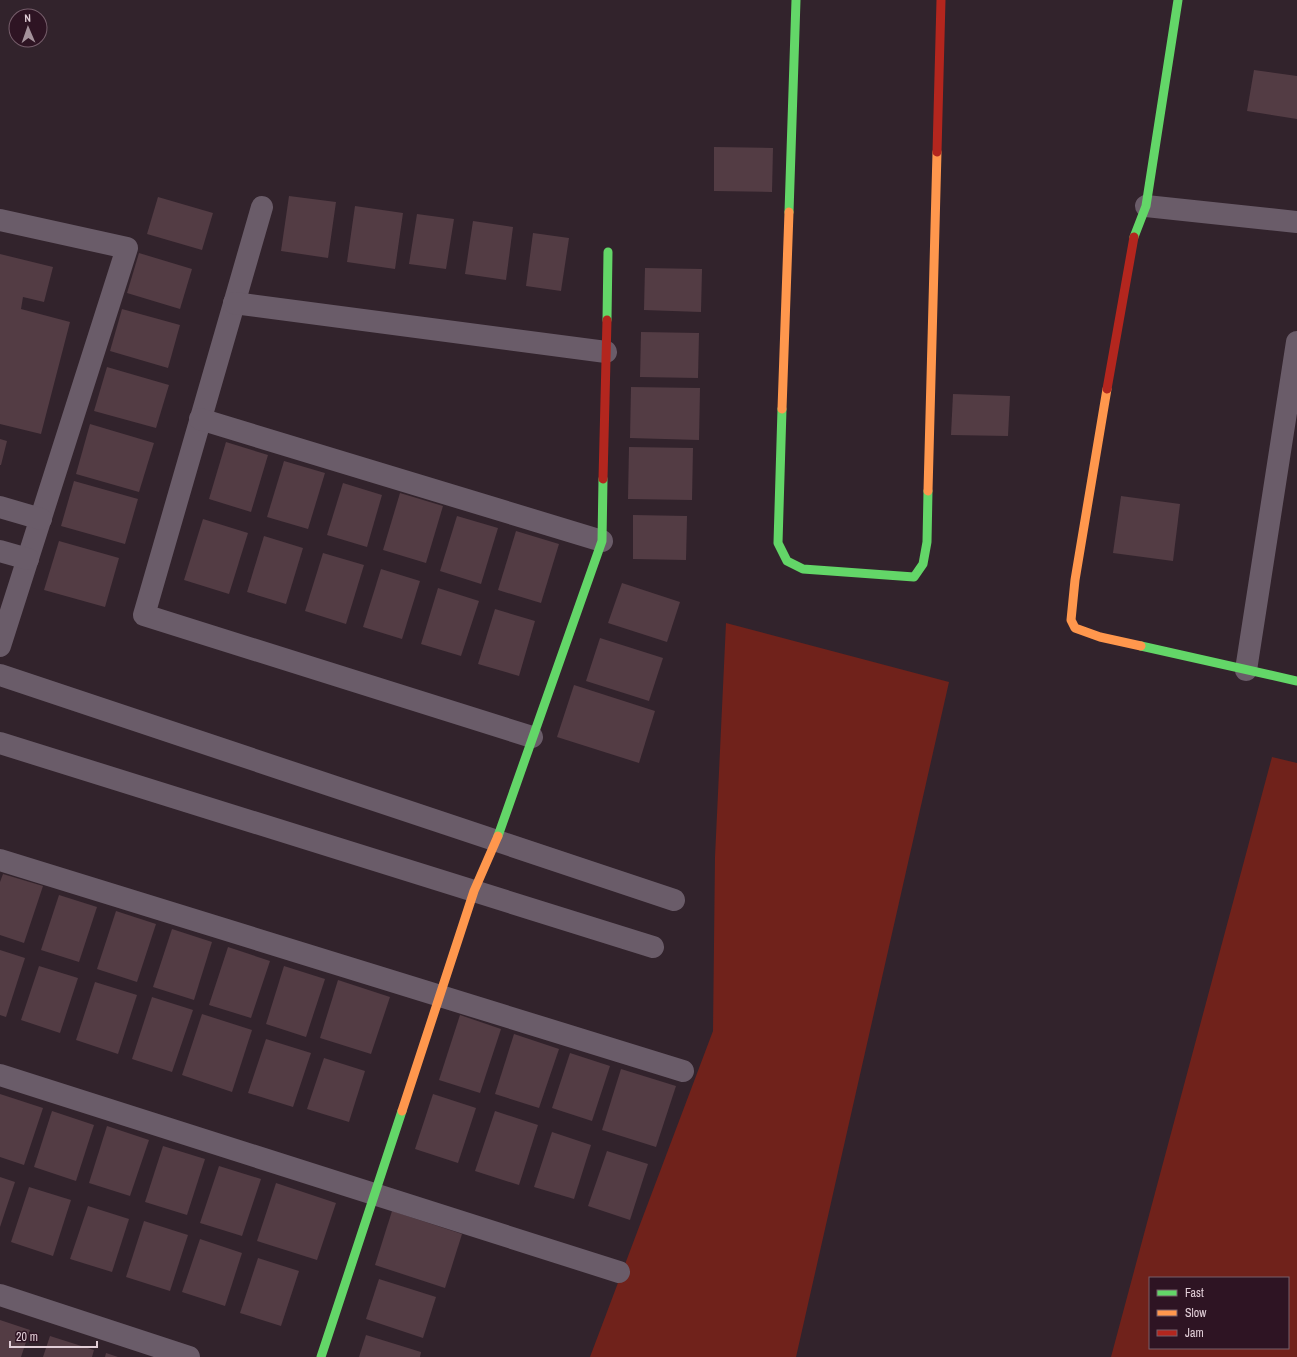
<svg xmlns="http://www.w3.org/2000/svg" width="1297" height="1357" font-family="'Archivo Narrow',sans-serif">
<rect width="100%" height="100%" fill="#32232c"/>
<g fill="#70221b" fill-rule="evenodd">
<path d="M726,623L949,682L796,1357H590L713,1031L715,857Z"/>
<path d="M1272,757L1297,763V1357H1111ZM1150,1278H1288V1348H1150Z"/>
</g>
<g fill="#533c44">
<path d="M1254,70L1297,76V119L1247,111Z"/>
<path d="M714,147L773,148L772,192L714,191Z"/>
<path d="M289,196L336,202L328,258L281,251Z"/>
<path d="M158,197L213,213L202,250L147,234Z"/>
<path d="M355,206L403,213L395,269L347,262Z"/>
<path d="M417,214L454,219L446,269L409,264Z"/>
<path d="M473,221L513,227L506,280L465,274Z"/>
<path d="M533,233L569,238L561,291L526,286Z"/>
<path d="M139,253L192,269L180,309L127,293Z"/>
<path d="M0,254L53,267L44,302L23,297L21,309L70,322L41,434L0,424Z"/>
<path d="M645,268L702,269L701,312L644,310Z"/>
<path d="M122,309L180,325L168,368L110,351Z"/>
<path d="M641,332L699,333L698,378L640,377Z"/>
<path d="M107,367L169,385L156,428L94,411Z"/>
<path d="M631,387L700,388L699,440L630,438Z"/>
<path d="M953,394L1010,396L1008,436L951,435Z"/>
<path d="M90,424L154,443L139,492L76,474Z"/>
<path d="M0,439L7,441L1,465H0Z"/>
<path d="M226,442L268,455L251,512L209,499Z"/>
<path d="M629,447L693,448L692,500L628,499Z"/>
<path d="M284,461L325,473L308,529L267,517Z"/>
<path d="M74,481L138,499L125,544L61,526Z"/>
<path d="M343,483L382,495L367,547L327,535Z"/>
<path d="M400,493L443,506L426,563L383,550Z"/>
<path d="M1121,496L1180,504L1173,561L1113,553Z"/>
<path d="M633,515L687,516L686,560L633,559Z"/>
<path d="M457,516L498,528L481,584L440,571Z"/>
<path d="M203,519L248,533L229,594L184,580Z"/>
<path d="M516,531L559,544L541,603L498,590Z"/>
<path d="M264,536L303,548L286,604L247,592Z"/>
<path d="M59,541L119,558L105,607L44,590Z"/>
<path d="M323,553L364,565L346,624L305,611Z"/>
<path d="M381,569L420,581L402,639L363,627Z"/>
<path d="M622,583L680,602L667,642L608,623Z"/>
<path d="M438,588L479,601L461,656L421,644Z"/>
<path d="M495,609L535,621L519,676L478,664Z"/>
<path d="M600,638L663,658L649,701L586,681Z"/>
<path d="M574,685L655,711L639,763L557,737Z"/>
<path d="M3,874L43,886L24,943L0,935V882Z"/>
<path d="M59,895L97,907L79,962L41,950Z"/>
<path d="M116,911L156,924L137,982L97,969Z"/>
<path d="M172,929L212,942L194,1000L153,987Z"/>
<path d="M228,947L270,961L251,1018L209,1005Z"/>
<path d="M0,950L25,958L6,1017L0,1015Z"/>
<path d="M39,966L78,978L60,1033L21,1020Z"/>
<path d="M284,966L325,979L306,1037L266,1024Z"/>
<path d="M338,980L390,997L371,1054L320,1038Z"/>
<path d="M95,982L137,995L118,1054L76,1040Z"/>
<path d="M152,997L193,1010L172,1072L132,1059Z"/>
<path d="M202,1014L252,1030L232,1092L182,1075Z"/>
<path d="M460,1015L501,1029L480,1093L439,1080Z"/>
<path d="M514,1034L559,1049L539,1108L495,1094Z"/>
<path d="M266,1039L311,1053L293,1107L248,1093Z"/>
<path d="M570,1053L610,1066L592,1121L552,1108Z"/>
<path d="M324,1058L365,1071L349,1122L307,1109Z"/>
<path d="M621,1069L676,1086L656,1147L602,1130Z"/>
<path d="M0,1094L43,1108L24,1165L0,1157Z"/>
<path d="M433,1094L476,1108L458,1163L415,1149Z"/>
<path d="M52,1111L94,1125L76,1181L34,1167Z"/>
<path d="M495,1111L538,1125L519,1185L475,1171Z"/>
<path d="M107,1126L149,1140L130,1196L89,1183Z"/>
<path d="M552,1132L591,1145L574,1199L534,1187Z"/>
<path d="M163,1146L205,1159L187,1215L145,1202Z"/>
<path d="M607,1151L648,1164L630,1220L588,1206Z"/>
<path d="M219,1166L261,1179L242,1236L200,1223Z"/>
<path d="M0,1177L15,1182L0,1227Z"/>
<path d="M276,1183L336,1203L317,1260L257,1241Z"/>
<path d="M29,1187L71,1200L53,1256L11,1242Z"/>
<path d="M88,1206L129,1219L112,1272L70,1259Z"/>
<path d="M392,1211L462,1234L445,1288L375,1265Z"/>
<path d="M144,1221L188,1235L170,1291L126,1277Z"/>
<path d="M200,1239L242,1253L225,1306L182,1292Z"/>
<path d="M258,1258L299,1271L281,1326L240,1313Z"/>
<path d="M379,1279L436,1297L423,1338L366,1319Z"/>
<path d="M0,1320L30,1330L21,1357H0Z"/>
<path d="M366,1335L421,1352L420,1357H359Z"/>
<path d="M50,1336L94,1350L92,1357H43Z"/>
<path d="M106,1353L118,1357H105Z"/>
</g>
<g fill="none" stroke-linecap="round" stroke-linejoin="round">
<g stroke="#6a5c69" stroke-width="22">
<path d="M1146,206L1297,222"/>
<path d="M262,207L144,615L532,737"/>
<path d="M0,220L127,248L0,646"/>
<path d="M234,303L606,352"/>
<path d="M200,419L602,541"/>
<path d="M0,507L41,519"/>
<path d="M0,551L28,559"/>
<path d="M1246,670L1297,342"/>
<path d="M0,675L674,900"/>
<path d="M0,743L653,947"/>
<path d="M0,860L683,1071"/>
<path d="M0,1075L619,1272"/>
<path d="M0,1295L189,1357"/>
</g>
<g stroke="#63d668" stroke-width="9">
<path d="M789,212L796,0"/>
<path d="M1134,237L1146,206L1178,0"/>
<path d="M607,320L608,252"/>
<path d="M782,409L778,543L787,561L803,569L914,577L923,564L927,542L928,491"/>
<path d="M1141,646L1297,681"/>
<path d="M498,836L602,541L603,479"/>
<path d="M321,1357L402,1111"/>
</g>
<g stroke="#ff974d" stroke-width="9">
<path d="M1107,389L1075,580L1071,620L1075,628L1100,637L1141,646"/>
<path d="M782,409L789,212"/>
<path d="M928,491L937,152"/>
<path d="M402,1111L474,891L498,836"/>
</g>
<g stroke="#b3261e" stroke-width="9">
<path d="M937,152L941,0"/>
<path d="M1107,389L1134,237"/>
<path d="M603,479L607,320"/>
</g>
</g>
<rect x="1149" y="1277" width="140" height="72" fill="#2e1423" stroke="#765e6b"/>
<rect x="1157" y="1290" width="20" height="6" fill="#63d668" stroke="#765e6b"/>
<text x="1185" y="1297" font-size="12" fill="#e1ced7">Fast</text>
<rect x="1157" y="1310" width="20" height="6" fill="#ff974d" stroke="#765e6b"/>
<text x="1185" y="1317" font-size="12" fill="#e1ced7">Slow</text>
<rect x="1157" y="1330" width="20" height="6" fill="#b3261e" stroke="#765e6b"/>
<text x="1185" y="1337" font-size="12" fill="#e1ced7">Jam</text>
<g transform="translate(28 28) rotate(358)"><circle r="19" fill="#2e1423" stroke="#765e6b"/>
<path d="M0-3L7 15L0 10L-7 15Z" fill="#a4929b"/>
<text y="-6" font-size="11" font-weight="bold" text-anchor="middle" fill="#e1ced7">N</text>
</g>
<path d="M10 1341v6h87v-6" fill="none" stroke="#e1ced7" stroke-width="2"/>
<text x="16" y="1341" font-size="12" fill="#e1ced7" stroke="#2e1423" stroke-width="3" paint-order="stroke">20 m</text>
</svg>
